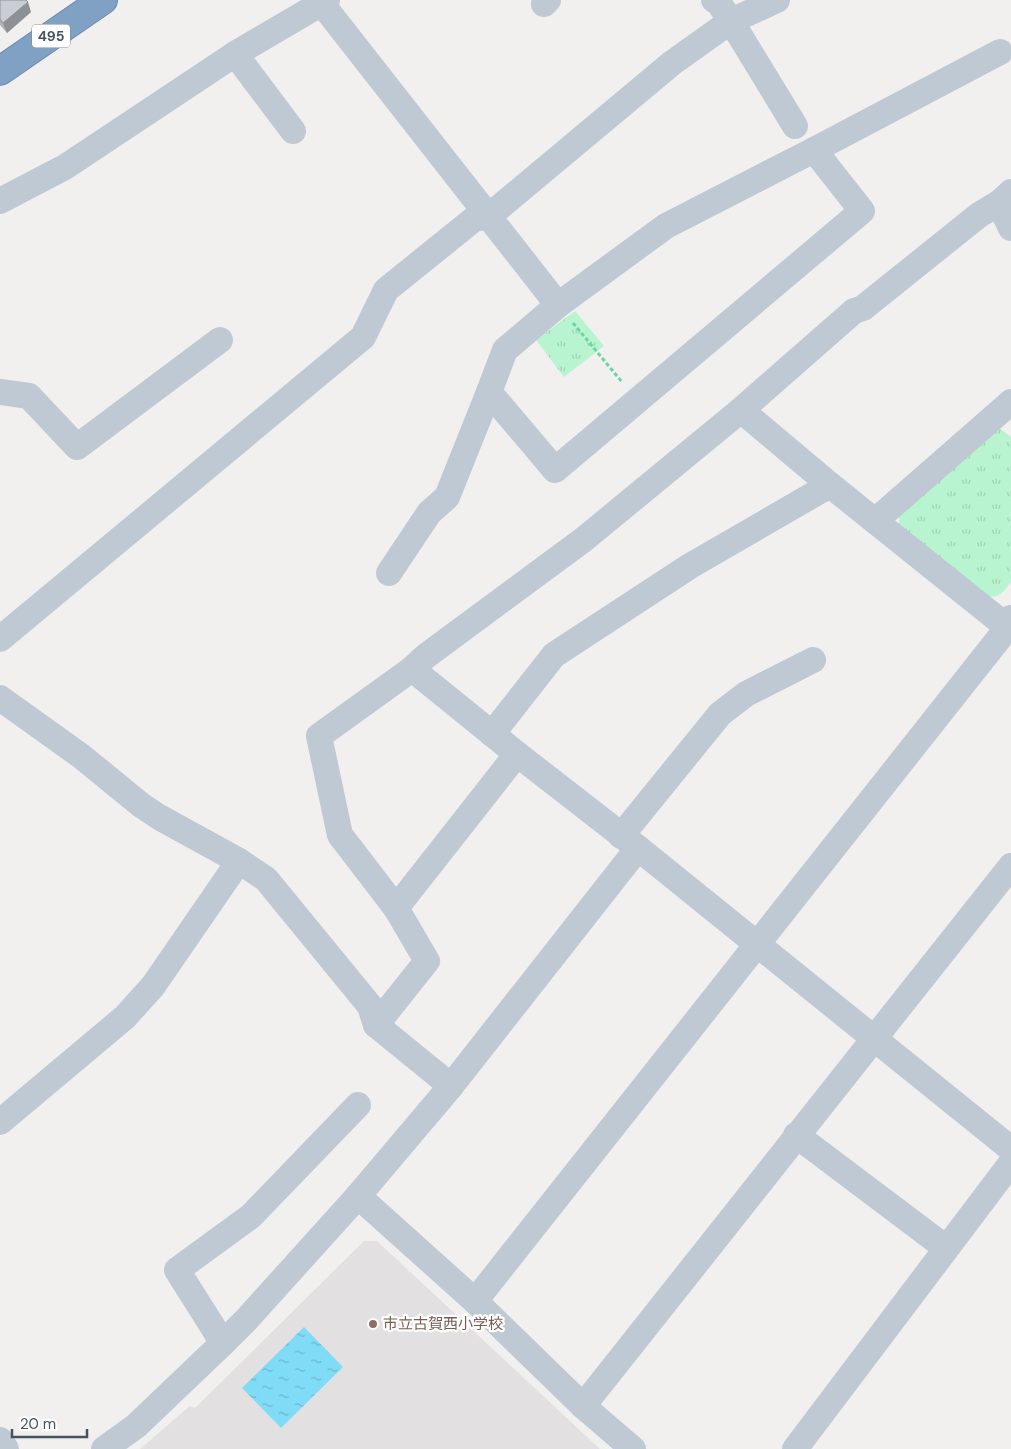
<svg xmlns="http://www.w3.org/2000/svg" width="1011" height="1449" font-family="'DM Sans','Noto Sans JP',sans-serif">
<defs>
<pattern id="park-tufts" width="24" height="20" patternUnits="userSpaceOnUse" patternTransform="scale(1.25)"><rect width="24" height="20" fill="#b8f4d0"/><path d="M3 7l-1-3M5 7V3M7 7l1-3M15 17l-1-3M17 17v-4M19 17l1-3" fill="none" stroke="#a0d3b5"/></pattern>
<pattern id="water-ripples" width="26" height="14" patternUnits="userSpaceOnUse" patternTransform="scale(1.25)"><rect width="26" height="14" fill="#80dcf6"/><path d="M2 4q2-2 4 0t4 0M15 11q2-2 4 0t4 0" fill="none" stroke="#6bb5ca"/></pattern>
</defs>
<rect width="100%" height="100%" fill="#f2efef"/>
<path fill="#e3e0e1" d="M364,1241H377L600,1449H140L190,1406L195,1408Z"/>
<g fill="url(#park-tufts)">
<path d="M575,311L604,346L564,377L536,340Z"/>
<path d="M998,427L1011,437V582C1003,592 1000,599 985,596L899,526V513Z"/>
</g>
<path fill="url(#water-ripples)" d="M304,1327L343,1367L281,1428L242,1388Z"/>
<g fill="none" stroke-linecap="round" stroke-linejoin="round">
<g stroke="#6c8bb0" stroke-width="30">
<path id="highway" d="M0,71L103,0"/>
</g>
<path stroke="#6cd6a3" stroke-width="3" stroke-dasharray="4 2.5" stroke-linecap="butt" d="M573,323L622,382"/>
<g stroke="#bec9d3" stroke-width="26">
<path d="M319,0L558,305"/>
<path d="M714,0L718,2L731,21L795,126"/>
<path d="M544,4L548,0"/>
<path d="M235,54L293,131"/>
<path d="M814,150L862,211L555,470L489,392L505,350L558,305L666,226Z"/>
<path d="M814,150L1000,52"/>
<path d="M1011,192L999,203L1011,228"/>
<path d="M0,201L65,167L235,54L327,0"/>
<path d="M0,392L29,396L77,447L220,340"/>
<path d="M741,410L854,311L863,308L979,215L999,203"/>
<path d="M875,521L1011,402"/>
<path d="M389,573L429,513L447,497L489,392"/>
<path d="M1011,630L830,485L741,410L583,540L426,656L412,669L517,754L638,848L1011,1149"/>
<path d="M0,639L363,337L386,290L474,219L489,216L672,63L731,21L777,0"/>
<path d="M0,698L81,756L141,805L159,817L239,861L266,879L370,1006L376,1025L451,1086"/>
<path d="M492,734L554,655L690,566L830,485"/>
<path d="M621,836L720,714L746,694L813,660"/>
<path d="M396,908L340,835L319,736L412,669"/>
<path d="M376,1025L427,961L396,908L517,754"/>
<path d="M0,1122L125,1017L153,986L239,861"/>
<path d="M796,1135L946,1248"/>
<path d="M358,1196L475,1301L583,1406L633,1449"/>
<path d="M475,1301L1008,627L1011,618"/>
<path d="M223,1343L177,1270L251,1216L358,1105"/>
<path d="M583,1406L1011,866"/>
<path d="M0,1440L6,1449"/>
<path d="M104,1449L136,1426L223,1343L247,1319L358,1196L451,1086L638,848"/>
<path d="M795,1449L1011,1163"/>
</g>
<use href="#highway" stroke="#81a1c4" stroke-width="28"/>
</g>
<path fill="#aeb1b6" d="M0,0L31,12L7,33L0,25Z"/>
<path fill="#8d9094" d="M28,2L31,12L7,33L3,23Z"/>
<path fill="#caced4" stroke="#8d9094" d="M0,0H26L28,2L3,23L0,19Z"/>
<circle fill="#8d6e63" stroke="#fff" stroke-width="2" cx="373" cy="1324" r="5"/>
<g text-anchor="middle" stroke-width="4.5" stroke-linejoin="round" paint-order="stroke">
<rect fill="#fff" stroke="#7d868f" stroke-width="1" x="32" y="24.5" width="38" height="23" rx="4"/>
<g font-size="14" font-weight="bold" fill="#45525f">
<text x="51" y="41">495</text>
</g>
<g font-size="15" fill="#785e54" stroke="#fff" text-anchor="start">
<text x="383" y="1329">市立古賀西小学校</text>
</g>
</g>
<path d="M12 1429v8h75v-8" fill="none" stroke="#45525f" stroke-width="2.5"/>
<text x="20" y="1429" font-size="15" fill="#45525f" stroke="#ffffff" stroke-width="4" paint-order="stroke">20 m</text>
</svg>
